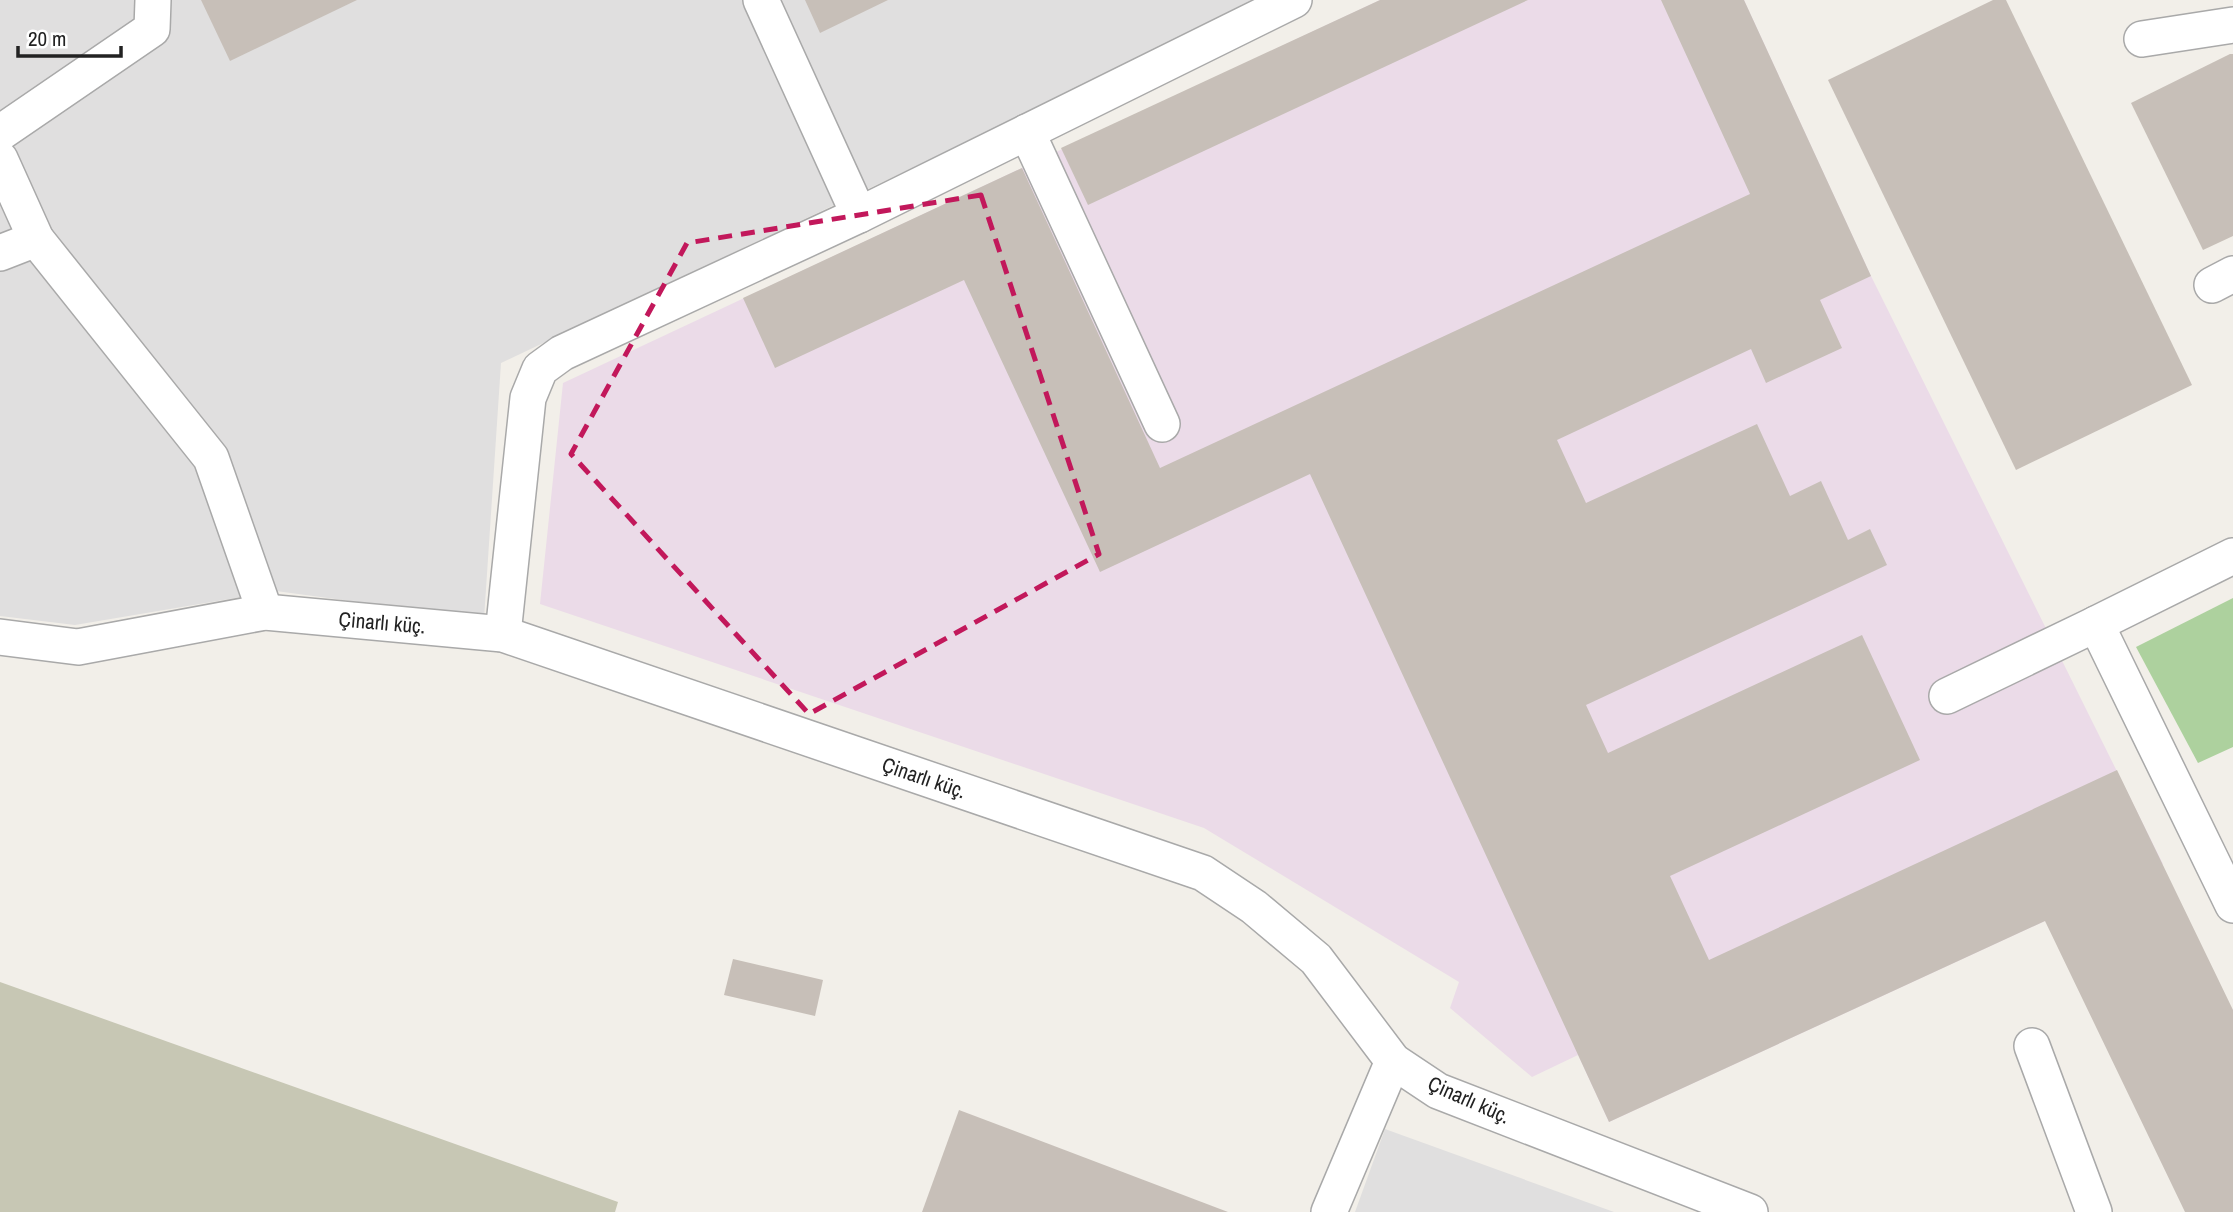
<svg xmlns="http://www.w3.org/2000/svg" width="2233" height="1212" font-family="'Archivo Narrow',sans-serif">
<rect width="100%" height="100%" fill="#f2efe9"/>
<g fill="#e0dfdf">
<path d="M0,0H1266L501,363L484,619L276,591L75,625L0,616Z"/>
<path d="M1385,1129L1614,1212H1355Z"/>
</g>
<path fill="#ebdbe8" d="M1380,0H1744L1871,276L2163,864L2045,921L1609,1122L1578,1055L1532,1077L1450,1008L1459,982L1204,828L540,604L563,383Z"/>
<path fill="#c7c7b4" d="M0,982L618,1202L615,1212H0Z"/>
<path fill="#add19e" d="M2233,598V747L2198,763L2136,647Z"/>
<g fill="#c7bfb8">
<path d="M201,0H357L230,61Z"/>
<path d="M805,0H888L820,33Z"/>
<path d="M1380,0H1528L1088,205L1061,148Z"/>
<path d="M1661,0H1744L1871,276L1820,300L1842,348L1766,383L1751,349L1557,440L1586,503L1757,424L1790,496L1821,481L1848,540L1870,529L1887,565L1586,705L1608,753L1862,635L1920,760L1670,876L1709,960L2117,770L2233,1010V1212H2185L2045,921L1609,1122L1310,474L1100,572L964,280L775,368L743,298L1022,168L1160,468L1750,194Z"/>
<path d="M1993,0H2006L2192,385L2016,470L1828,80Z"/>
<path d="M2230,54H2233V236L2203,250L2131,103Z"/>
<path d="M733,959L823,980L815,1016L724,995Z"/>
<path d="M959,1110L1228,1212H922Z"/>
</g>
<g fill="none" stroke-linecap="round" stroke-linejoin="round">
<g stroke="#a9a9a9" stroke-width="38">
<g id="minor">
<path d="M761,0L859,215"/>
<path d="M2142,39L2233,25"/>
<path d="M1027,132L1162,424"/>
<path d="M0,133L152,29L153,0"/>
<path d="M0,159L36,239L211,458L265,612"/>
<path d="M0,253L36,239"/>
<path d="M2212,285L2233,274"/>
<path d="M2233,556L2096,624L2233,905"/>
<path d="M503,634L528,398L540,369L562,353L859,215L1294,0"/>
<path d="M0,637L78,647L265,612L503,634L1203,873L1254,907L1316,959L1393,1061L1438,1091L1750,1212"/>
<path d="M1947,696L2096,624"/>
<path d="M2032,1046L2094,1212"/>
<path d="M1329,1212L1393,1061"/>
</g>
</g>
<use href="#minor" stroke="#fff" stroke-width="35"/>
</g>
<path fill="none" stroke="#c2185b" stroke-width="5" stroke-dasharray="14 9" stroke-linejoin="round" d="M981,195L1099,554L809,714L571,454L687,243Z"/>
<g text-anchor="middle" stroke-width="5" stroke-linejoin="round" paint-order="stroke">
<g font-size="21" fill="#222" stroke="#fff">
<text transform="translate(382 623) rotate(5)" y="7">Çinarlı küç.</text>
<text transform="translate(924 778) rotate(19)" y="7">Çinarlı küç.</text>
<text transform="translate(1469 1100) rotate(24)" y="7">Çinarlı küç.</text>
</g>
</g>
<path d="M18 46v10h103v-10" fill="none" stroke="#222222" stroke-width="3.5"/>
<text x="28" y="46" font-size="21" fill="#222222" stroke="#ffffff" stroke-width="5" paint-order="stroke">20 m</text>
</svg>
